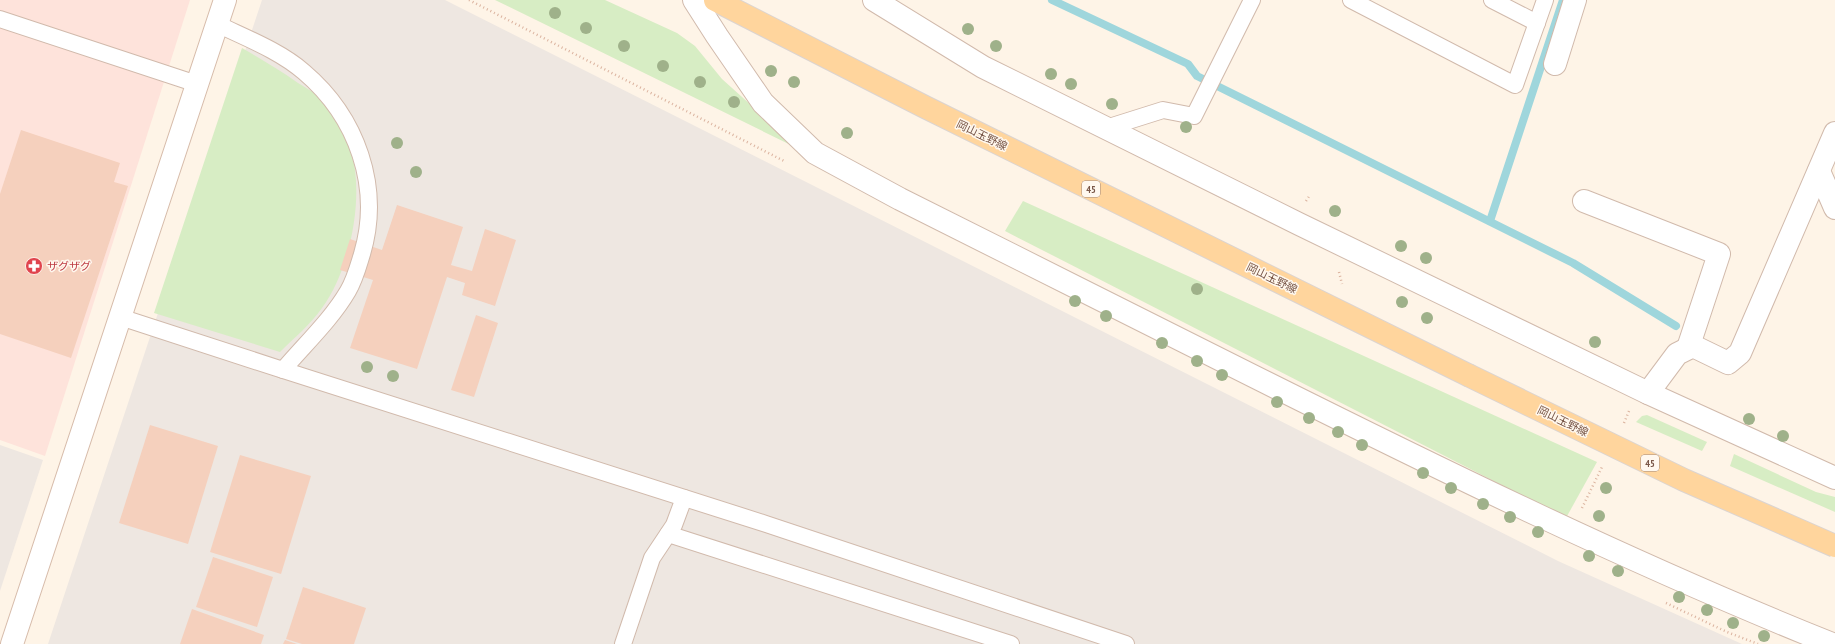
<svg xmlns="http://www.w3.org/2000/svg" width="1835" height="644" font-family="'PT Sans Narrow','Noto Sans JP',sans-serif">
<rect width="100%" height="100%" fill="#fef4e7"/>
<path fill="#fee3db" d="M0,0H190L45,456L0,440Z"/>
<g fill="#eee7e1">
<path d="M262,0H445L1558,561L1742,644H48Z"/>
<path d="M0,445L43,460L0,591Z"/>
</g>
<g fill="#d7edc4">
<path d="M495,0H605L677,33L695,46L722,79L801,150Z"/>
<path d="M242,48C261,59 280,70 298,83C304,87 311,90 316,95C329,110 346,132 351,151C365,197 350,270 322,308C310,325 294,338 280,352L154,313Z"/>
<path d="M1023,201L1597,462L1566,518L1005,231Z"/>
<path d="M1647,415L1707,442L1702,451L1636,422L1642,416Z"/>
<path d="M1734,454L1816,492L1835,497V512L1730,466Z"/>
</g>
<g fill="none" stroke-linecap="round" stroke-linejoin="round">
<g stroke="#9fd6dc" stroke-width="8">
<path d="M1052,0L1188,64L1197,76L1573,263L1676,326"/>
<path d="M1490,221L1563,0"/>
</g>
</g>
<g fill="#f5d0bd">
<path d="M21,130L120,163L114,182L128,186L71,358L0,334V194Z"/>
<path d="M397,205L463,227L451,265L472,271L485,229L516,240L495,306L462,295L465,283L447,277L417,369L350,348L373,280L340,270L350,239L382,250Z"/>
<path d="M476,315L498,323L474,397L451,390Z"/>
<path d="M150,425L218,446L188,544L119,523Z"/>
<path d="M240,455L311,476L281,574L210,552Z"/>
<path d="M213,557L273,577L257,627L196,607Z"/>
<path d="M303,587L366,608L354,644H302L286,639Z"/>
<path d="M192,609L264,635L261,644H180Z"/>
<path d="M285,640L297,644H283Z"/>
</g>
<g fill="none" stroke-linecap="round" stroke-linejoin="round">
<g stroke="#d1baac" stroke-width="18">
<g id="lane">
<path d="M1351,0L1515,85L1545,0"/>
<path d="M1492,0L1537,23"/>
<path d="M0,19L197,84"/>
<path d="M1106,128L1163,110L1194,116L1252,0"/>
<path d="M120,317L283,370C305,344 331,320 348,291C355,279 358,267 362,254C382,187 357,117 304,72C280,51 246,38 217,24"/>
<path d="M283,370L766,524L1126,644"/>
<path d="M668,534L1011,644"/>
<path d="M623,644L652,558L674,525L684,498"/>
</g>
</g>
<g stroke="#d1baac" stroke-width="24">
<g id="street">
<path d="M694,0L717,36L763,103L815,153L900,199C1018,258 1135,317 1253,376C1443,471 1635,565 1832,644"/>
<path d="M874,0L983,67L1299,224L1648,393L1835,478"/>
<path d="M1555,64L1575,0"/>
<path d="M1819,171L1835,208"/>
<path d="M1584,201L1719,254L1688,348"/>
<path d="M1648,393L1677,354L1693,346L1728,363L1740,353L1835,133"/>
</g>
</g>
<g stroke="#d7bcab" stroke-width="24">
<path id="secondary" d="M12,644L225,0"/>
</g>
<g stroke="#dcd4d0" stroke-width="24">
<path id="primary" d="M715,0L925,107L1468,375"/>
</g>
<g stroke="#dbb39f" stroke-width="2.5" stroke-dasharray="1 3" stroke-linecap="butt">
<path d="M469,0L786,162"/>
<path d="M1306,201L1310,195"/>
<path d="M1339,272L1342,284"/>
<path d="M1624,423L1629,411"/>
<path d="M1582,508L1602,467"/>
<path d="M1666,603L1727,632L1758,644"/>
</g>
<use href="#lane" stroke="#fff" stroke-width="16"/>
<use href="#street" stroke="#fff" stroke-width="22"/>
<use href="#secondary" stroke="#fff" stroke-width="22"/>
<use href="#primary" stroke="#ffd59d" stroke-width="22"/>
<g stroke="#dcd4d0" stroke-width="24" stroke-linecap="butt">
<path id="primary-bridge" d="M1468,375L1684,480L1835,546"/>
</g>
<use href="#primary-bridge" stroke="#ffd59d" stroke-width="22"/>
</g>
<g fill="#9fb18a">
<circle cx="555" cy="13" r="6"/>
<circle cx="586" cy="28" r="6"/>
<circle cx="968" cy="29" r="6"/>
<circle cx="624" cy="46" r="6"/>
<circle cx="996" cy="46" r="6"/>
<circle cx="663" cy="66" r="6"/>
<circle cx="771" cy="71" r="6"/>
<circle cx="1051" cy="74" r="6"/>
<circle cx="700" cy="82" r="6"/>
<circle cx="794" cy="82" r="6"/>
<circle cx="1071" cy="84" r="6"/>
<circle cx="734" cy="102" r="6"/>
<circle cx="1112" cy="104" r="6"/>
<circle cx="1186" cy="127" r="6"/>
<circle cx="847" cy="133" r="6"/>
<circle cx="397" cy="143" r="6"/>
<circle cx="416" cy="172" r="6"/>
<circle cx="1335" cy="211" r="6"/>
<circle cx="1401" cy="246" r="6"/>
<circle cx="1426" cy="258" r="6"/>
<circle cx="1197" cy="289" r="6"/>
<circle cx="1075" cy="301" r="6"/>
<circle cx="1402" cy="302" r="6"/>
<circle cx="1106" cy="316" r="6"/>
<circle cx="1427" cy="318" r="6"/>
<circle cx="1595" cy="342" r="6"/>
<circle cx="1162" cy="343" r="6"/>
<circle cx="1197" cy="361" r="6"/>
<circle cx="367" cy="367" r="6"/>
<circle cx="1222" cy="375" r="6"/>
<circle cx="393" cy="376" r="6"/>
<circle cx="1277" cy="402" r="6"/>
<circle cx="1309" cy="418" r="6"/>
<circle cx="1749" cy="419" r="6"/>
<circle cx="1338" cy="432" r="6"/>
<circle cx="1783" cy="436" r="6"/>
<circle cx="1362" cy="445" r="6"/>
<circle cx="1423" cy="473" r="6"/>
<circle cx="1451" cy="488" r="6"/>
<circle cx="1606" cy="488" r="6"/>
<circle cx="1483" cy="504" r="6"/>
<circle cx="1599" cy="516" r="6"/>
<circle cx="1510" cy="517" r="6"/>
<circle cx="1538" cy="532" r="6"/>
<circle cx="1589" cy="556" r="6"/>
<circle cx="1618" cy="571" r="6"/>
<circle cx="1679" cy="597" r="6"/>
<circle cx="1707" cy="610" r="6"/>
<circle cx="1733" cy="623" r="6"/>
<circle cx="1764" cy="636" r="6"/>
</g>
<defs>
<g id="pharmacy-disc" transform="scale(0.9)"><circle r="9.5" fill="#e0444e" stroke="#fff8ef"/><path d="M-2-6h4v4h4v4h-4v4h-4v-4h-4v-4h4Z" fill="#fff"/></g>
</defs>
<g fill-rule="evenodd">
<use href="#pharmacy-disc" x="34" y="266"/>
</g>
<g text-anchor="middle" stroke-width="3" stroke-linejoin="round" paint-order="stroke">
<g fill="#fff8ef" stroke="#a2887b" stroke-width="1">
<rect x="1082" y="181" width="18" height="16" rx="3"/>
<rect x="1641" y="455" width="18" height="16" rx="3"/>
</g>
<g font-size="10" font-weight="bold" fill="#7a5849">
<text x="1091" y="193">45</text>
<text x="1650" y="467">45</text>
</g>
<g font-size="11" fill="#7a5849" stroke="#fff8ef">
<text transform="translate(982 135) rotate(26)" y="4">岡山玉野線</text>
<text transform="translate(1272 278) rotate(26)" y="4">岡山玉野線</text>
<text transform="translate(1563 421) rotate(26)" y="4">岡山玉野線</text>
</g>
<g font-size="11" fill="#be3a42" stroke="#fff8ef" text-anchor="start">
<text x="47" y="270">ザグザグ</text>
</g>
</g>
</svg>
